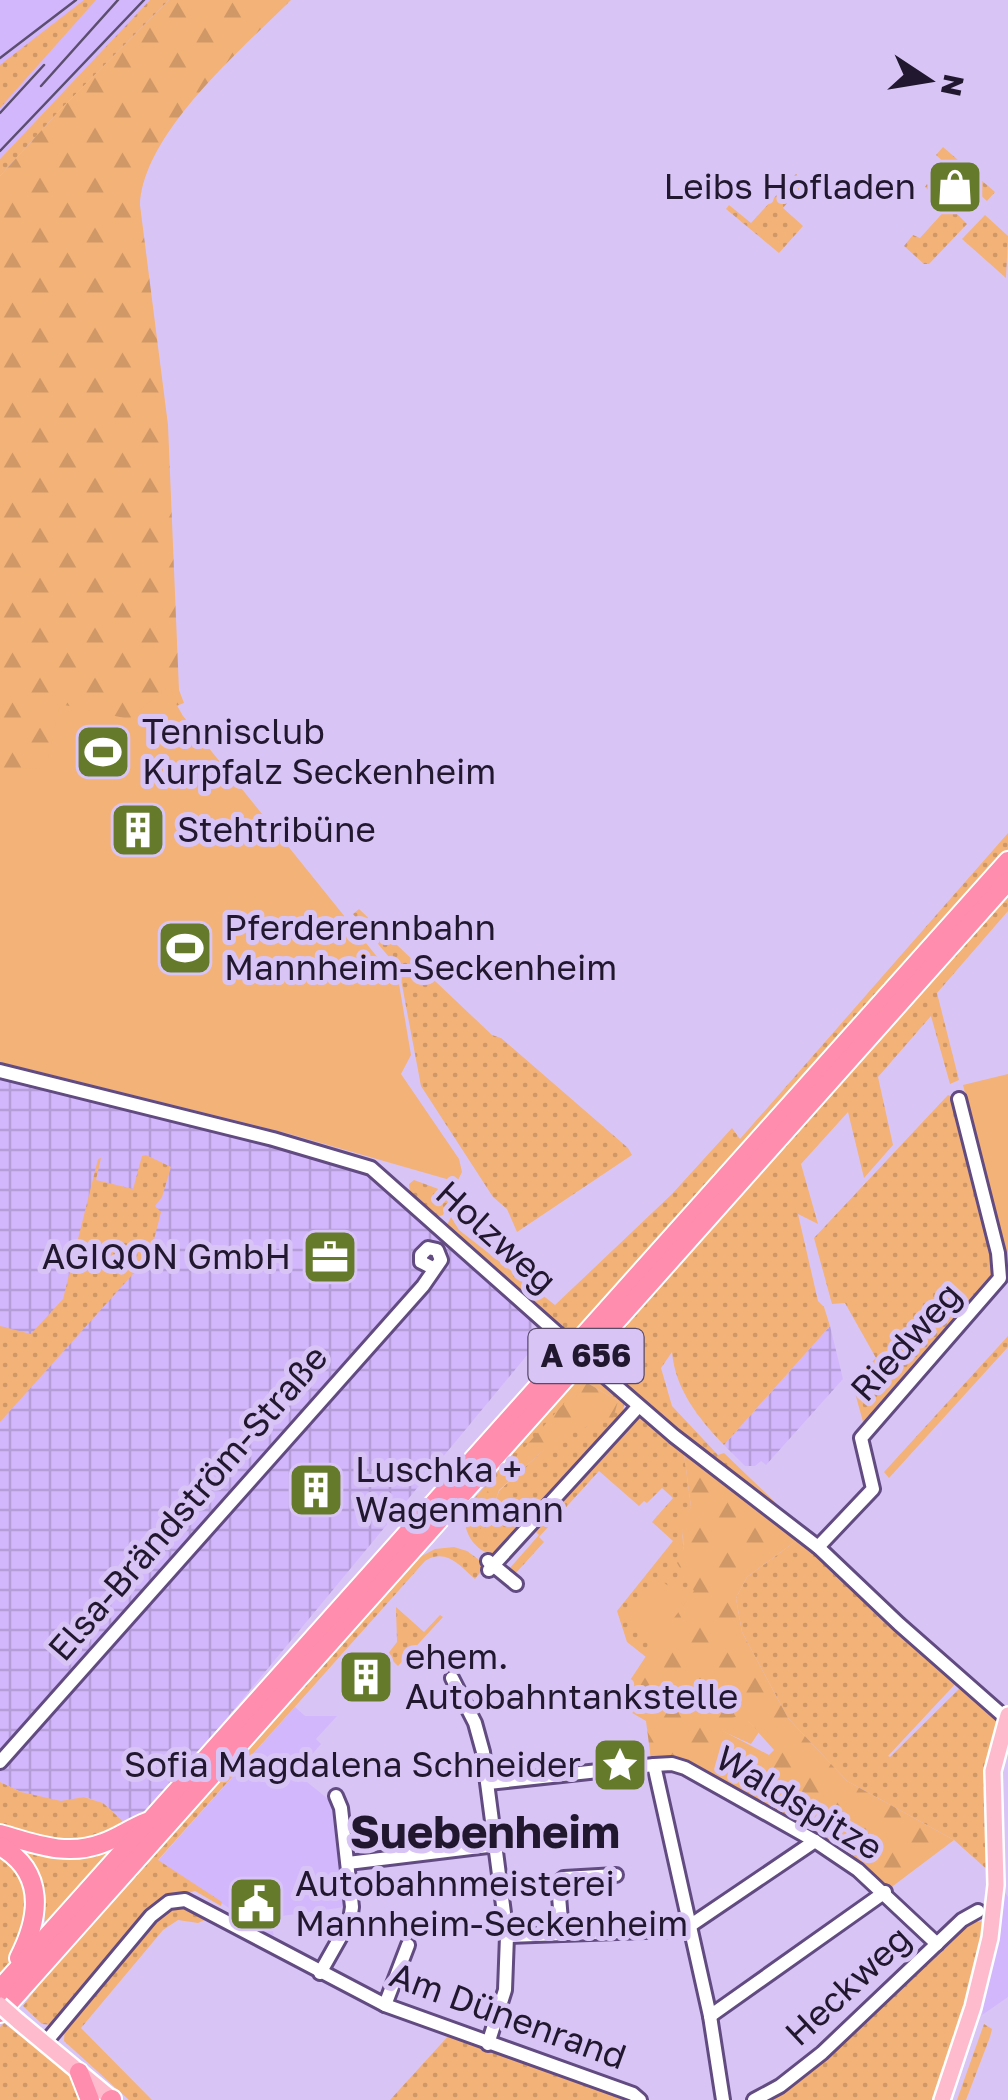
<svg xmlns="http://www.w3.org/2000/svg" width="1008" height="2100" font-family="'Golos Text',sans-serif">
<defs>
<pattern id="industrial-grid" width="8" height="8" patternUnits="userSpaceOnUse" patternTransform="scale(2.5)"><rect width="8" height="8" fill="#d3b7fc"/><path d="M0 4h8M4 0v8" fill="none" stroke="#b59dd8"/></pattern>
<pattern id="grass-dots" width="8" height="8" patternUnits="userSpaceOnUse" patternTransform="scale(2.5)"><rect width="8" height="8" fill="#f3b277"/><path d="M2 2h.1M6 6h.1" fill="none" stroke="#d09867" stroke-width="1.8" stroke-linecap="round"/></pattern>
<pattern id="forest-firs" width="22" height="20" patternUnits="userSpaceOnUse" patternTransform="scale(2.5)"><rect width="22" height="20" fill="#f3b277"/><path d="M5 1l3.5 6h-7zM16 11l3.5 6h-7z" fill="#d09867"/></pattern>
<pattern id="park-crowns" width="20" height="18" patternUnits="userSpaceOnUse" patternTransform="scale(2.5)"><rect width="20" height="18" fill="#f3b277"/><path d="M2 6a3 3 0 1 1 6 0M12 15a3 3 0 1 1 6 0" fill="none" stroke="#d09867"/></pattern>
</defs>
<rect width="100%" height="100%" fill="#d8c5f6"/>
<g fill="#d3b7fc">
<path d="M0,0H150L0,159Z"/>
<path d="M295,1707L305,1716H337L316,1739L321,1744L296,1773L333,1803L345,1907L268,1918L274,1935L271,1936L158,1861Z"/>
<path d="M1004,1891L1008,1897V1997L982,2015Z"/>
</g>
<g fill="url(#industrial-grid)">
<path d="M0,1071L202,1129L316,1156L370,1176L532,1321L533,1348L174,1782L149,1809L127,1825L103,1803L85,1797L61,1802L21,1792L0,1782Z"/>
<path d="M830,1326L843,1379L766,1465L761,1461L755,1466H745L724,1445Z"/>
</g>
<g fill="url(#grass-dots)" fill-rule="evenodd">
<path d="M84,0H96L0,108V65Z"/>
<path d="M150,0H169L59,111L0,176V159Z"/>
<path d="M943,147L995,192L987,201L936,155Z"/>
<path d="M796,174L805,182L783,208L803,226L779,253L726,209L729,205L751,223Z"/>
<path d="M927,184L967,224L929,264H924L904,246L913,235L920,238L948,207L925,187Z"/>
<path d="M985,215L1008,236L1006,278L962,239Z"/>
<path d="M1008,833V849L573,1340L447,1225L451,1217L459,1230L555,1305L672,1194L732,1128L740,1139Z"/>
<path d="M1008,896V911L937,993L959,1080L950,1084L931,1016L878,1077L893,1145L864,1178L848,1112L801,1164L818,1224L798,1214L818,1301L824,1307L830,1326L724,1445C699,1419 675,1389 672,1352L661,1368L672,1406L718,1455L724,1453L803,1529L592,1362Z"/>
<path d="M359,909L492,1035L501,1038L628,1148L632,1155L517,1232L507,1209L493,1197L421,1086L399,969L353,914Z"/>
<path d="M948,1095L956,1098L996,1273L992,1282L865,1429L852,1382L876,1358L845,1303L832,1304L814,1238Z"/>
<path d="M146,1155L171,1167L162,1197L155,1206L161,1212L150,1255L0,1422V1326L31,1334L63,1299L98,1159L101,1158L96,1180L133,1189L142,1156Z"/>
<path d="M414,1180L452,1194L443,1215L435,1218L410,1196L409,1184Z"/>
<path d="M1008,1336V1347L889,1478L884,1472Z"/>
<path d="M587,1368L624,1400L623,1416L494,1555C472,1550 461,1529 466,1508ZM584,1381L618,1401L612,1419L562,1433L499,1491L488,1525H476L483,1499Z"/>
<path d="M639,1414L683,1446L691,1507C674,1533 687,1563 695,1591L646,1657L627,1642L617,1611L673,1541L652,1522L673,1498L662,1488L647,1503L644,1501L639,1506L599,1471L539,1537L544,1542L514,1575L509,1569L539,1535L534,1530Z"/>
<path d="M800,1538L958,1681L888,1756L890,1757L963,1685L1000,1721L986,1776L992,1874L954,1840L847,1781L788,1718L742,1632L736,1598L747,1577Z"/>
<path d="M454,1547L467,1551L486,1565L475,1579C459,1565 446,1548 425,1561L158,1860L222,1902L221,1906L195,1891L173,1897L53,2025L42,2024L23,2006L45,1977L420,1557L435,1549Z"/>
<path d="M396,1607L424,1632L440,1615L443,1617L398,1666L387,1655L397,1642Z"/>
<path d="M0,1782L21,1792L61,1801L84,1797L103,1803L127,1825C78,1852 51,1839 0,1828Z"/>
<path d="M120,1842L46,1926L37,1884L7,1846Z"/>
<path d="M0,1850L11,1857L33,1900L12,1961L0,1976Z"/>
<path d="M182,1903L214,1916L198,1923L178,1920L163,1930L81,2028L152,2100H129L64,2041L65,2024L158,1915Z"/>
<path d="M987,1921L969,2006L933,2100H767L801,2078L965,1923Z"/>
<path d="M4,2023L70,2075L87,2100H0V2027Z"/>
<path d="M984,2024L992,2029L990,2037L966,2100H957Z"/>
<path d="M451,2033L635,2100H390Z"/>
</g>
<g fill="url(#forest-firs)" fill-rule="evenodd">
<path d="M169,0H291C242,49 143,133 140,205L168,425L179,690L184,703L151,716L44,777L0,793V176L59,111Z"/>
<path d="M584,1381L618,1401L613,1419L562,1434L499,1490L488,1525L481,1529L476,1525L483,1499L492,1484Z"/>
<path d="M683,1446L800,1538L747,1577L736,1598L742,1632L788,1718L847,1781L954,1840L885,1892L694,1768L651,1760L646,1721L615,1703L654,1644L694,1591L677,1563L684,1553L682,1521L691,1507ZM748,1721L774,1750L769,1755L723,1731Z"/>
</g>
<path fill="url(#park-crowns)" d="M742,1715L759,1732L751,1744L722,1731V1721Z"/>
<g fill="#f3b277">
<path d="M170,685L175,702L183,716L399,984L411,1055L401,1074L459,1159L462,1172L457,1182L286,1133L0,1062V769L46,768L60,704L129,719Z"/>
<path d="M1008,1074V1266L963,1085Z"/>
<path d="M657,1577L687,1601L654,1644L624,1620Z"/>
</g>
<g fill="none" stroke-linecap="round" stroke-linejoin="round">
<g stroke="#624b81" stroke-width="18">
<g id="minor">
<path d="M0,1071L273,1139L371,1168L557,1333"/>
<path d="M600,1372L674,1436L818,1547L899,1624L1007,1719"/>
<path d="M818,1547L873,1489L861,1438L1000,1278L998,1253L959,1099"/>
<path d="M488,1561L516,1584"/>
<path d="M489,1570L638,1407"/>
<path d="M452,1678L475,1723L483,1752L507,1936L505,1990L488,2044"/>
<path d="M0,1762L423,1286L441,1260L437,1250L428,1248L421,1255V1262L433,1268"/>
<path d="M654,1765L710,2016L723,2100"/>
<path d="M488,1783L654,1765L672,1764L685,1768L815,1841L858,1870L937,1944"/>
<path d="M348,1863L496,1845"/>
<path d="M562,1934L558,1883L564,1878L616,1875"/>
<path d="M507,1936L672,1930L691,1925L815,1841"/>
<path d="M320,1973L350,1920L352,1907L341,1808L336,1796"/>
<path d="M385,2005L408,1945"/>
<path d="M710,2016L885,1892"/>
<path d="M45,2043L151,1916L169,1902L185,1900L385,2005L633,2094L640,2100"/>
<path d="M754,2100L780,2086L822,2053L962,1920L978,1911"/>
</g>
</g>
<g stroke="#fff" stroke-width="20">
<g id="major">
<path d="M18,2021L113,2100"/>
<path d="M942,2100L973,2007L990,1938L996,1885L993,1771L1008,1715"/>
</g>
</g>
<g stroke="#fff" stroke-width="22">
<g id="highway">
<path d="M0,1834C35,1844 67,1857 103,1843C118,1838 131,1828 147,1822"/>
<path d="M0,1846C46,1872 40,1917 19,1958"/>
<path d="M0,1989L1008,861"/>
<path d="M0,2013L1008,881"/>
<path d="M79,2072L90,2100"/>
<path d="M110,2100L112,2099"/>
</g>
</g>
<use href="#minor" stroke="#fff" stroke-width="12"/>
<use href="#major" stroke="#ffbbce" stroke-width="15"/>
<use href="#highway" stroke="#ff8dad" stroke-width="18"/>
<g stroke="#5b4e6e" stroke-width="2.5">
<path d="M0,58L76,0"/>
<path d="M41,86L118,0"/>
<path d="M0,113L44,65"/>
<path d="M0,151L144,0"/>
</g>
<g stroke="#624b81" stroke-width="18" stroke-linecap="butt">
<path id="minor-bridge" d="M557,1333L600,1372"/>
</g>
<g stroke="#fff" stroke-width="20" stroke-linecap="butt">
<path id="major-bridge" d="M0,2005L18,2021"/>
</g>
<use href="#minor-bridge" stroke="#fff" stroke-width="12"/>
<use href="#major-bridge" stroke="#ffbbce" stroke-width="15"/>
</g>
<defs>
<g id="shop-square" transform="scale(2.875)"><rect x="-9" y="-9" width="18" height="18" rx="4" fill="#657a2b" stroke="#d8c5f6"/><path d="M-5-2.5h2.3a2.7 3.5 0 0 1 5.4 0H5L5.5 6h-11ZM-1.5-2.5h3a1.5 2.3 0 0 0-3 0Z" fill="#fff"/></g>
<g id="stadium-square" transform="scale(2.875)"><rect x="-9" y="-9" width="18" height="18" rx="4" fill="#657a2b" stroke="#d8c5f6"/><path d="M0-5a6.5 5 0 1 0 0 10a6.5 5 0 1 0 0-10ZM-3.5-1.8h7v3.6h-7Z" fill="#fff"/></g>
<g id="building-square" transform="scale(2.875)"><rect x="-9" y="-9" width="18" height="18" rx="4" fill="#657a2b" stroke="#d8c5f6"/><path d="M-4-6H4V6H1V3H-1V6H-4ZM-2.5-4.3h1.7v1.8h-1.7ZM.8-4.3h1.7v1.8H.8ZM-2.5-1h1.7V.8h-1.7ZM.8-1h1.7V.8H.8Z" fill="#fff"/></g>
<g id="office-square" transform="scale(2.875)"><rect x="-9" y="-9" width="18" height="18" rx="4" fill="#657a2b" stroke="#d8c5f6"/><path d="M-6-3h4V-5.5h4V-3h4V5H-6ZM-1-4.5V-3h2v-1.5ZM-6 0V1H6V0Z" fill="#fff"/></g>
<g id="sight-square" transform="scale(2.875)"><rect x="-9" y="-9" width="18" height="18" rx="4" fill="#657a2b" stroke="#d8c5f6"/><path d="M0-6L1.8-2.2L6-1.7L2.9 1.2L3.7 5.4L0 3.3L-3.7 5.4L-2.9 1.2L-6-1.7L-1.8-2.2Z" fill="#fff"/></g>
<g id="civic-square" transform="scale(2.875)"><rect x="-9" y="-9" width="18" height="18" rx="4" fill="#657a2b" stroke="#d8c5f6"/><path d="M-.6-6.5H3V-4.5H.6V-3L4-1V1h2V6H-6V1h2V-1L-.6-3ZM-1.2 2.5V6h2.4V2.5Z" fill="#fff"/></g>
</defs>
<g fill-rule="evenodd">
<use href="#shop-square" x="955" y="187"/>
<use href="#stadium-square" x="103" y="752"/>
<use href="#building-square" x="138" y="830"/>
<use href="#stadium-square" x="185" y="948"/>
<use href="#office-square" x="330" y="1257"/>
<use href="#building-square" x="316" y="1490"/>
<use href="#building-square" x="366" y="1677"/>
<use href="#sight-square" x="620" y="1765"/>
<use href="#civic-square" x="256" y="1904"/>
</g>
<g text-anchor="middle" stroke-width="10" stroke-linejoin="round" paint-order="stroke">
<rect fill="#d8c5f6" stroke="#584b6a" stroke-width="2.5" x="528.5" y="1329" width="115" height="54" rx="8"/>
<g font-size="32" font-weight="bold" fill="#21172e">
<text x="586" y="1367">A 656</text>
</g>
<g font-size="35" fill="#21172e" stroke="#d8c5f6" text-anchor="start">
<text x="916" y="199" text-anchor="end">Leibs Hofladen</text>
<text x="142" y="744">Tennisclub<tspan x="142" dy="40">Kurpfalz Seckenheim</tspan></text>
<text x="177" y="842">Stehtribüne</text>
<text x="224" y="940">Pferderennbahn<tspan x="224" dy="40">Mannheim-Seckenheim</tspan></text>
<text x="291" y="1269" text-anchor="end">AGIQON GmbH</text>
<text x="355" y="1482">Luschka +<tspan x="355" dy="40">Wagenmann</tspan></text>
<text x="405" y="1669">ehem.<tspan x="405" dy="40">Autobahntankstelle</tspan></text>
<text x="581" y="1777" text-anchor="end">Sofia Magdalena Schneider</text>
<text x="295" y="1896">Autobahnmeisterei<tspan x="295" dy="40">Mannheim-Seckenheim</tspan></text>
</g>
<g font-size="35" fill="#21172e" stroke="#d8c5f6">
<text transform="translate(496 1237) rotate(42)" y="12">Holzweg</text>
<text transform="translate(906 1342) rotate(-48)" y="12">Riedweg</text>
<text transform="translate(188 1503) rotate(-49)" y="12">Elsa-Brändström-Straße</text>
<text transform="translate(799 1803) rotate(31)" y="12">Waldspitze</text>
<text transform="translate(848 1986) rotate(-43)" y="12">Heckweg</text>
<text transform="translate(508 2016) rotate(20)" y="12">Am Dünenrand</text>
</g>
<g font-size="45" font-weight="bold" fill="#21172e" stroke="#d8c5f6">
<text x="485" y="1848">Suebenheim</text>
</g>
</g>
<g transform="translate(928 80) rotate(102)" stroke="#d8c5f6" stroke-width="8" paint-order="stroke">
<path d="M0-8L18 38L0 25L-18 38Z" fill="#21172e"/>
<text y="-15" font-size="28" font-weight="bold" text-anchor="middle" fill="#21172e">N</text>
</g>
</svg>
